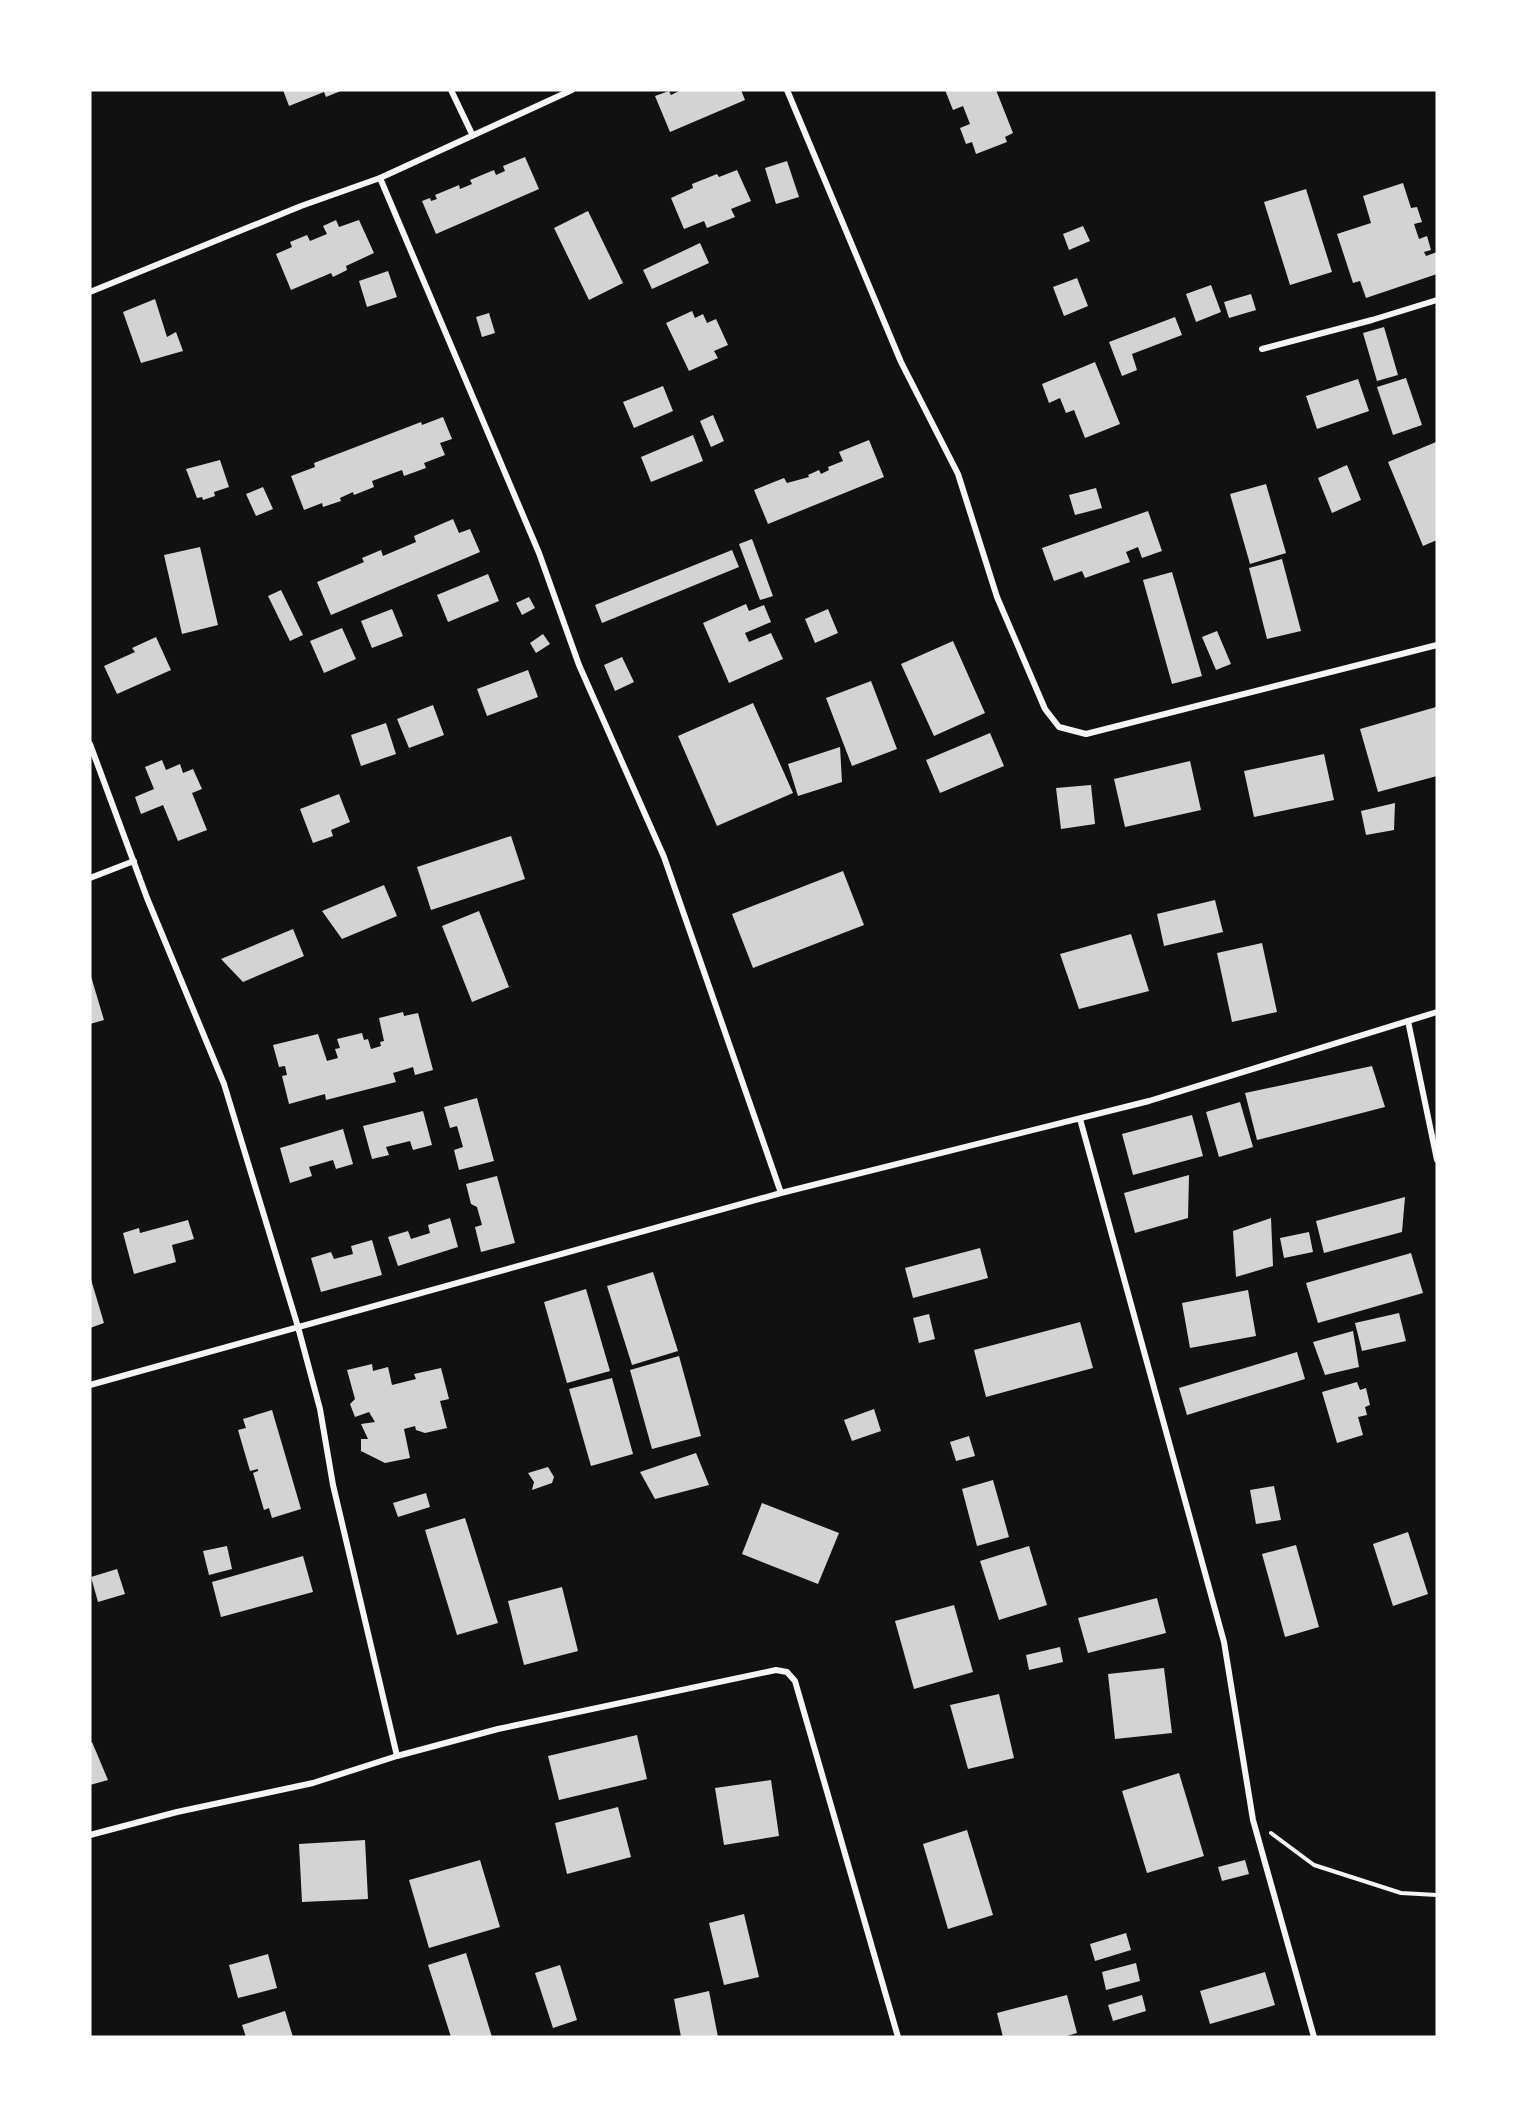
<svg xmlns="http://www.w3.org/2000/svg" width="1527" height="2127" font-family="'Roboto Serif',serif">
<rect width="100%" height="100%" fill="#111"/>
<g fill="#d3d3d3">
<path d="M283,90H343L326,97L324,92L289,106Z"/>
<path d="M681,90H741L745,100L670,132L655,96L669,91L671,95Z"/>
<path d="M945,90H996L1013,133L1005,137L1007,142L976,154L972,142L966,144L960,128L970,124L963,106L953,110Z"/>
<path d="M525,157L539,189L436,234L422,201L430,198L431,201L437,199L435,195L459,185L460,189L472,184L470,180L494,170L496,175L505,171L503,166Z"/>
<path d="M787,161L799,197L776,204L765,168Z"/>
<path d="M737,170L751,201L731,209L735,217L707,228L704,221L684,229L671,198L693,188L692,184L717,174L719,177Z"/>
<path d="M1403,183L1411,208L1417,207L1422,222L1414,224L1419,239L1427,236L1431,250L1424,252L1426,256L1437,252V274L1366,298L1360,281L1353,283L1337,234L1371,223L1363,196Z"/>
<path d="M1306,189L1332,272L1290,285L1264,202Z"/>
<path d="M588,211L623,283L589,300L554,228Z"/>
<path d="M336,220L339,227L359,220L374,253L346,266L347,270L333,277L331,273L291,290L276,254L292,247L290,242L307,235L310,241L327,234L323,226Z"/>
<path d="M1083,226L1090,241L1069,250L1063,234Z"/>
<path d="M700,243L709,263L652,289L643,270Z"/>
<path d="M388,271L397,297L367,307L359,281Z"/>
<path d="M1077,278L1088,306L1064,316L1053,287Z"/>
<path d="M1211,285L1221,312L1196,322L1186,294Z"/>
<path d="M1251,294L1256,310L1229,318L1224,302Z"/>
<path d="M155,299L167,337L176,332L183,351L141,363L123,312Z"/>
<path d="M692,311L695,318L703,314L707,323L716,319L728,345L714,351L718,358L689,371L666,323Z"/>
<path d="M489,313L495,333L482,337L476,317Z"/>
<path d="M1175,317L1182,335L1132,354L1137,370L1122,376L1109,342Z"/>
<path d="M1384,327L1398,375L1377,381L1363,333Z"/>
<path d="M1095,362L1120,424L1085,438L1074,410L1066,413L1060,398L1049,403L1042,384Z"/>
<path d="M1406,378L1422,425L1393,435L1377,387Z"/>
<path d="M1358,379L1369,411L1317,429L1306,396Z"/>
<path d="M663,386L673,411L634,428L623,402Z"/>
<path d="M713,415L724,441L711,447L700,421Z"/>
<path d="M443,417L452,439L440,443L445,455L424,463L426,468L404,476L402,470L372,481L374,487L354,495L353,492L340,498L341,501L323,507L322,503L304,510L291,476L315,467L314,463L421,422L422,425Z"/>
<path d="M693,435L703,461L651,482L641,457Z"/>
<path d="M869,440L884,477L768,524L754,490L784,478L787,483L809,477L808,475L819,470L821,474L829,470L828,467L843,461L839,452Z"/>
<path d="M1436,442L1437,540L1423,546L1388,462Z"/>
<path d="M220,460L229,487L214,492L215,496L203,500L202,497L197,498L186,469Z"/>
<path d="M1347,465L1361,500L1332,513L1318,478Z"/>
<path d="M1266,484L1286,553L1250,564L1230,494Z"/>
<path d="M263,487L273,509L256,516L246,494Z"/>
<path d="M1096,488L1102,508L1075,515L1069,495Z"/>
<path d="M1148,511L1162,551L1142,558L1138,547L1126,552L1130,562L1085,578L1082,571L1054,581L1042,548Z"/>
<path d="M453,519L459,533L470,529L480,552L331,615L317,582L364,562L362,558L381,550L383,556L416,542L414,536Z"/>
<path d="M752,539L773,596L760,600L739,544Z"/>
<path d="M200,547L218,625L182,634L164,555Z"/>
<path d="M732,550L739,567L602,623L595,605Z"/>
<path d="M1282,559L1301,631L1267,639L1249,568Z"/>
<path d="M1172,572L1202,676L1172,684L1143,580Z"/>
<path d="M488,574L499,601L448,622L437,595Z"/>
<path d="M281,590L303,635L290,641L268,596Z"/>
<path d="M529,597L535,608L522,615L516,603Z"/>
<path d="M746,604L749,611L764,605L771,622L745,633L749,642L771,633L783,659L729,683L703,623Z"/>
<path d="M392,609L403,636L372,648L361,621Z"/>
<path d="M828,609L838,633L815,643L805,619Z"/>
<path d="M342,628L356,659L324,673L310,641Z"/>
<path d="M1217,631L1231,664L1216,670L1202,637Z"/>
<path d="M543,634L550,644L536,653L530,643Z"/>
<path d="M156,637L171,670L117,694L104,666L135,652L132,648Z"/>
<path d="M953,641L985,713L934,736L901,664Z"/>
<path d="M622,657L634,682L615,691L604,665Z"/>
<path d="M528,670L538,697L487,716L477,689Z"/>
<path d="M871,681L897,749L852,766L826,698Z"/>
<path d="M753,703L793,793L717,826L678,736Z"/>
<path d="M433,705L444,735L409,748L397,719Z"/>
<path d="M1436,707L1437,776L1378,792L1360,729Z"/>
<path d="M386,723L396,754L361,766L351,735Z"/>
<path d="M990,733L1004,766L940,793L926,760Z"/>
<path d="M840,747L842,782L798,796L788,764Z"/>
<path d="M1324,754L1334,800L1254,817L1244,771Z"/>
<path d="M162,760L166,770L180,764L183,773L193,769L202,789L192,793L207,830L178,841L163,805L141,814L135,797L154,789L145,767Z"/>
<path d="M1190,761L1201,810L1125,827L1114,779Z"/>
<path d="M1091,785L1095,824L1061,829L1056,788Z"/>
<path d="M339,794L350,822L331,830L333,836L313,843L300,809Z"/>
<path d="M1395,803L1394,830L1366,835L1361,811Z"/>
<path d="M511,836L525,879L431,910L417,867Z"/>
<path d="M843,871L864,925L753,968L732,914Z"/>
<path d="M384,885L397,916L342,939L322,911Z"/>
<path d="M1215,900L1223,932L1164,946L1157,914Z"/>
<path d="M479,911L509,987L472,1002L442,926Z"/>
<path d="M293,929L304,956L243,982L221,959Z"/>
<path d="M1131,934L1149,991L1079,1009L1060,954Z"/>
<path d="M1262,943L1277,1012L1232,1022L1217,953Z"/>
<path d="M90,973L104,1020L90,1024Z"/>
<path d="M403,1012L404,1016L418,1013L433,1070L415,1075L413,1067L393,1073L396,1082L326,1100L325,1094L289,1104L282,1076L287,1075L285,1066L279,1067L273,1045L318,1034L327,1061L338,1058L335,1049L340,1048L337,1039L362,1033L364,1040L368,1039L371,1049L381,1046L380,1042L384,1041L379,1018Z"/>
<path d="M1372,1066L1385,1107L1257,1140L1245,1093Z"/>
<path d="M477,1098L494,1161L459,1170L454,1150L463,1147L457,1126L450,1128L444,1107Z"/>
<path d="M1240,1102L1253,1147L1219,1157L1206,1112Z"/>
<path d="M423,1111L432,1145L413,1150L410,1141L386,1147L389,1155L372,1159L363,1126Z"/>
<path d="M1192,1115L1203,1156L1133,1175L1122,1134Z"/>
<path d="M343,1129L353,1164L336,1169L333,1160L309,1167L312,1176L290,1183L280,1148Z"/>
<path d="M1189,1175L1188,1218L1135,1233L1124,1193Z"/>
<path d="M497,1176L515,1243L481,1252L475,1227L482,1225L477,1207L471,1204L466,1184Z"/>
<path d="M1405,1197L1402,1232L1324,1253L1316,1221Z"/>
<path d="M450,1218L458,1247L398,1266L388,1237L408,1231L411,1239L430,1233L428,1225Z"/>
<path d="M1271,1218L1273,1266L1236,1277L1233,1231Z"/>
<path d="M188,1220L194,1239L172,1245L176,1262L134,1274L123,1233L139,1228L140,1233Z"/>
<path d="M1309,1232L1313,1252L1284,1258L1280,1238Z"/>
<path d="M372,1240L382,1275L321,1292L311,1258L331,1252L334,1259L353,1254L351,1246Z"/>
<path d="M980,1248L988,1278L913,1298L905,1268Z"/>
<path d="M1411,1253L1423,1293L1318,1323L1306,1283Z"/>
<path d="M653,1272L678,1351L632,1365L607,1286Z"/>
<path d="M90,1276L104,1323L90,1328Z"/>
<path d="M586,1289L610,1371L567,1383L544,1302Z"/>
<path d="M1248,1290L1256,1336L1190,1348L1182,1303Z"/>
<path d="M1399,1313L1406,1341L1362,1351L1355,1323Z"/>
<path d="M929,1314L935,1339L919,1343L913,1318Z"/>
<path d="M1080,1322L1093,1368L986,1397L974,1350Z"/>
<path d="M1353,1331L1359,1367L1325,1375L1313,1342Z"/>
<path d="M1297,1352L1305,1379L1187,1415L1179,1388Z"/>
<path d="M679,1356L701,1436L652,1449L630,1370Z"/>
<path d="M372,1364L373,1371L388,1367L392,1385L416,1379L414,1374L441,1368L449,1399L440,1401L447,1428L425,1433L416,1430L415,1426L404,1429L410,1458L385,1463L361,1451V1439H368L361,1424L375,1422L369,1412L355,1417L350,1404L355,1399L347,1370Z"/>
<path d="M612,1378L633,1454L591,1466L569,1389Z"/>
<path d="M1357,1382L1360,1390L1366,1388L1370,1405L1365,1407L1367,1415L1358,1417L1363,1435L1337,1443L1322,1392Z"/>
<path d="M874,1409L881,1431L852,1441L844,1420Z"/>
<path d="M272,1410L301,1509L272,1518L269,1508L264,1510L253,1473L258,1471V1469L250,1471L238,1430L246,1428L243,1419Z"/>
<path d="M969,1436L975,1456L956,1461L950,1442Z"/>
<path d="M696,1453L709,1485L655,1499L640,1472Z"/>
<path d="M548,1467L554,1477L552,1483L532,1490L534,1482L528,1473Z"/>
<path d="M993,1480L1009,1537L977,1546L962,1489Z"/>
<path d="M1274,1486L1281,1520L1256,1524L1250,1490Z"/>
<path d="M426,1493L430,1507L398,1517L393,1503Z"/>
<path d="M762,1503L839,1533L818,1584L742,1554Z"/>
<path d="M465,1518L498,1623L457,1635L425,1530Z"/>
<path d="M1408,1532L1428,1594L1393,1606L1373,1544Z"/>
<path d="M1296,1545L1319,1627L1285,1637L1262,1554Z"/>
<path d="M227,1546L232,1569L209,1575L203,1551Z"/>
<path d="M1029,1546L1047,1605L999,1620L980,1561Z"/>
<path d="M303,1556L313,1592L221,1617L212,1582Z"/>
<path d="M117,1569L125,1594L98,1602L91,1577Z"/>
<path d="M562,1587L578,1651L524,1665L508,1601Z"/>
<path d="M1157,1598L1166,1633L1088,1653L1078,1618Z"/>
<path d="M954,1605L973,1672L914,1689L895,1621Z"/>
<path d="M1060,1647L1063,1662L1029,1670L1026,1655Z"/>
<path d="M1164,1668L1172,1733L1115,1739L1108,1674Z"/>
<path d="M999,1694L1014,1758L968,1769L950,1705Z"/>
<path d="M637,1735L647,1779L559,1800L548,1756Z"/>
<path d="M92,1742L108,1780L90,1785V1743Z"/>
<path d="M1179,1773L1204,1856L1147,1873L1122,1791Z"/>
<path d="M771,1780L779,1836L724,1845L715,1788Z"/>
<path d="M618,1807L631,1857L567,1874L555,1823Z"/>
<path d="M967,1830L993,1915L948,1929L923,1844Z"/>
<path d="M365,1840L368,1899L302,1902L299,1844Z"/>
<path d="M480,1860L500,1927L429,1948L409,1880Z"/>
<path d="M1245,1860L1249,1874L1222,1881L1218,1867Z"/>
<path d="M744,1914L759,1977L724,1985L709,1923Z"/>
<path d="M1126,1933L1131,1950L1095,1961L1090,1944Z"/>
<path d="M466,1953L492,2037H451L428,1965Z"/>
<path d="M268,1954L277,1988L238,1998L229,1965Z"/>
<path d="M1136,1963L1140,1981L1106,1990L1102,1972Z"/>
<path d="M560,1965L577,2020L553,2028L535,1973Z"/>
<path d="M1265,1972L1275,2005L1210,2024L1200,1991Z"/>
<path d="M709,1991L718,2037H681L674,1999Z"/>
<path d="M1067,1995L1077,2033L1063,2037H1003L997,2013Z"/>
<path d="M1142,1995L1146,2011L1113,2021L1108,2005Z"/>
<path d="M285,2011L293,2037H246L242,2025Z"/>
</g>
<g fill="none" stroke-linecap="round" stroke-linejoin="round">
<path stroke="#f5f5f5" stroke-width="4" d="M1271,1833L1314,1865L1401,1893L1437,1895"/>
<g stroke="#f5f5f5" stroke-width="6">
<path d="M451,90L472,134"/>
<path d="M787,90L901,362L958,474L997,597L1045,709L1059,727L1086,734L1437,645"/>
<path d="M380,178L539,553L579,665L664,857L781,1193L1149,1101L1437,1012"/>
<path d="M90,292L301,206L380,178L572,90"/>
<path d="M1262,349L1372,320L1437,300"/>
<path d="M90,744L147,898L224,1084L298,1327L320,1409L333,1485L397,1756"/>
<path d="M90,878L134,861"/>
<path d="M1408,1021L1437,1160"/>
<path d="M1080,1119L1224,1642L1253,1820L1314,2037"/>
<path d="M90,1385L781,1193"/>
<path d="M90,1835L177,1812L313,1783L397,1756L498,1729L776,1670L787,1672L795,1681L898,2037"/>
</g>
</g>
<rect width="1527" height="2127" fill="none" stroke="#ffffff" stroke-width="183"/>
</svg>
